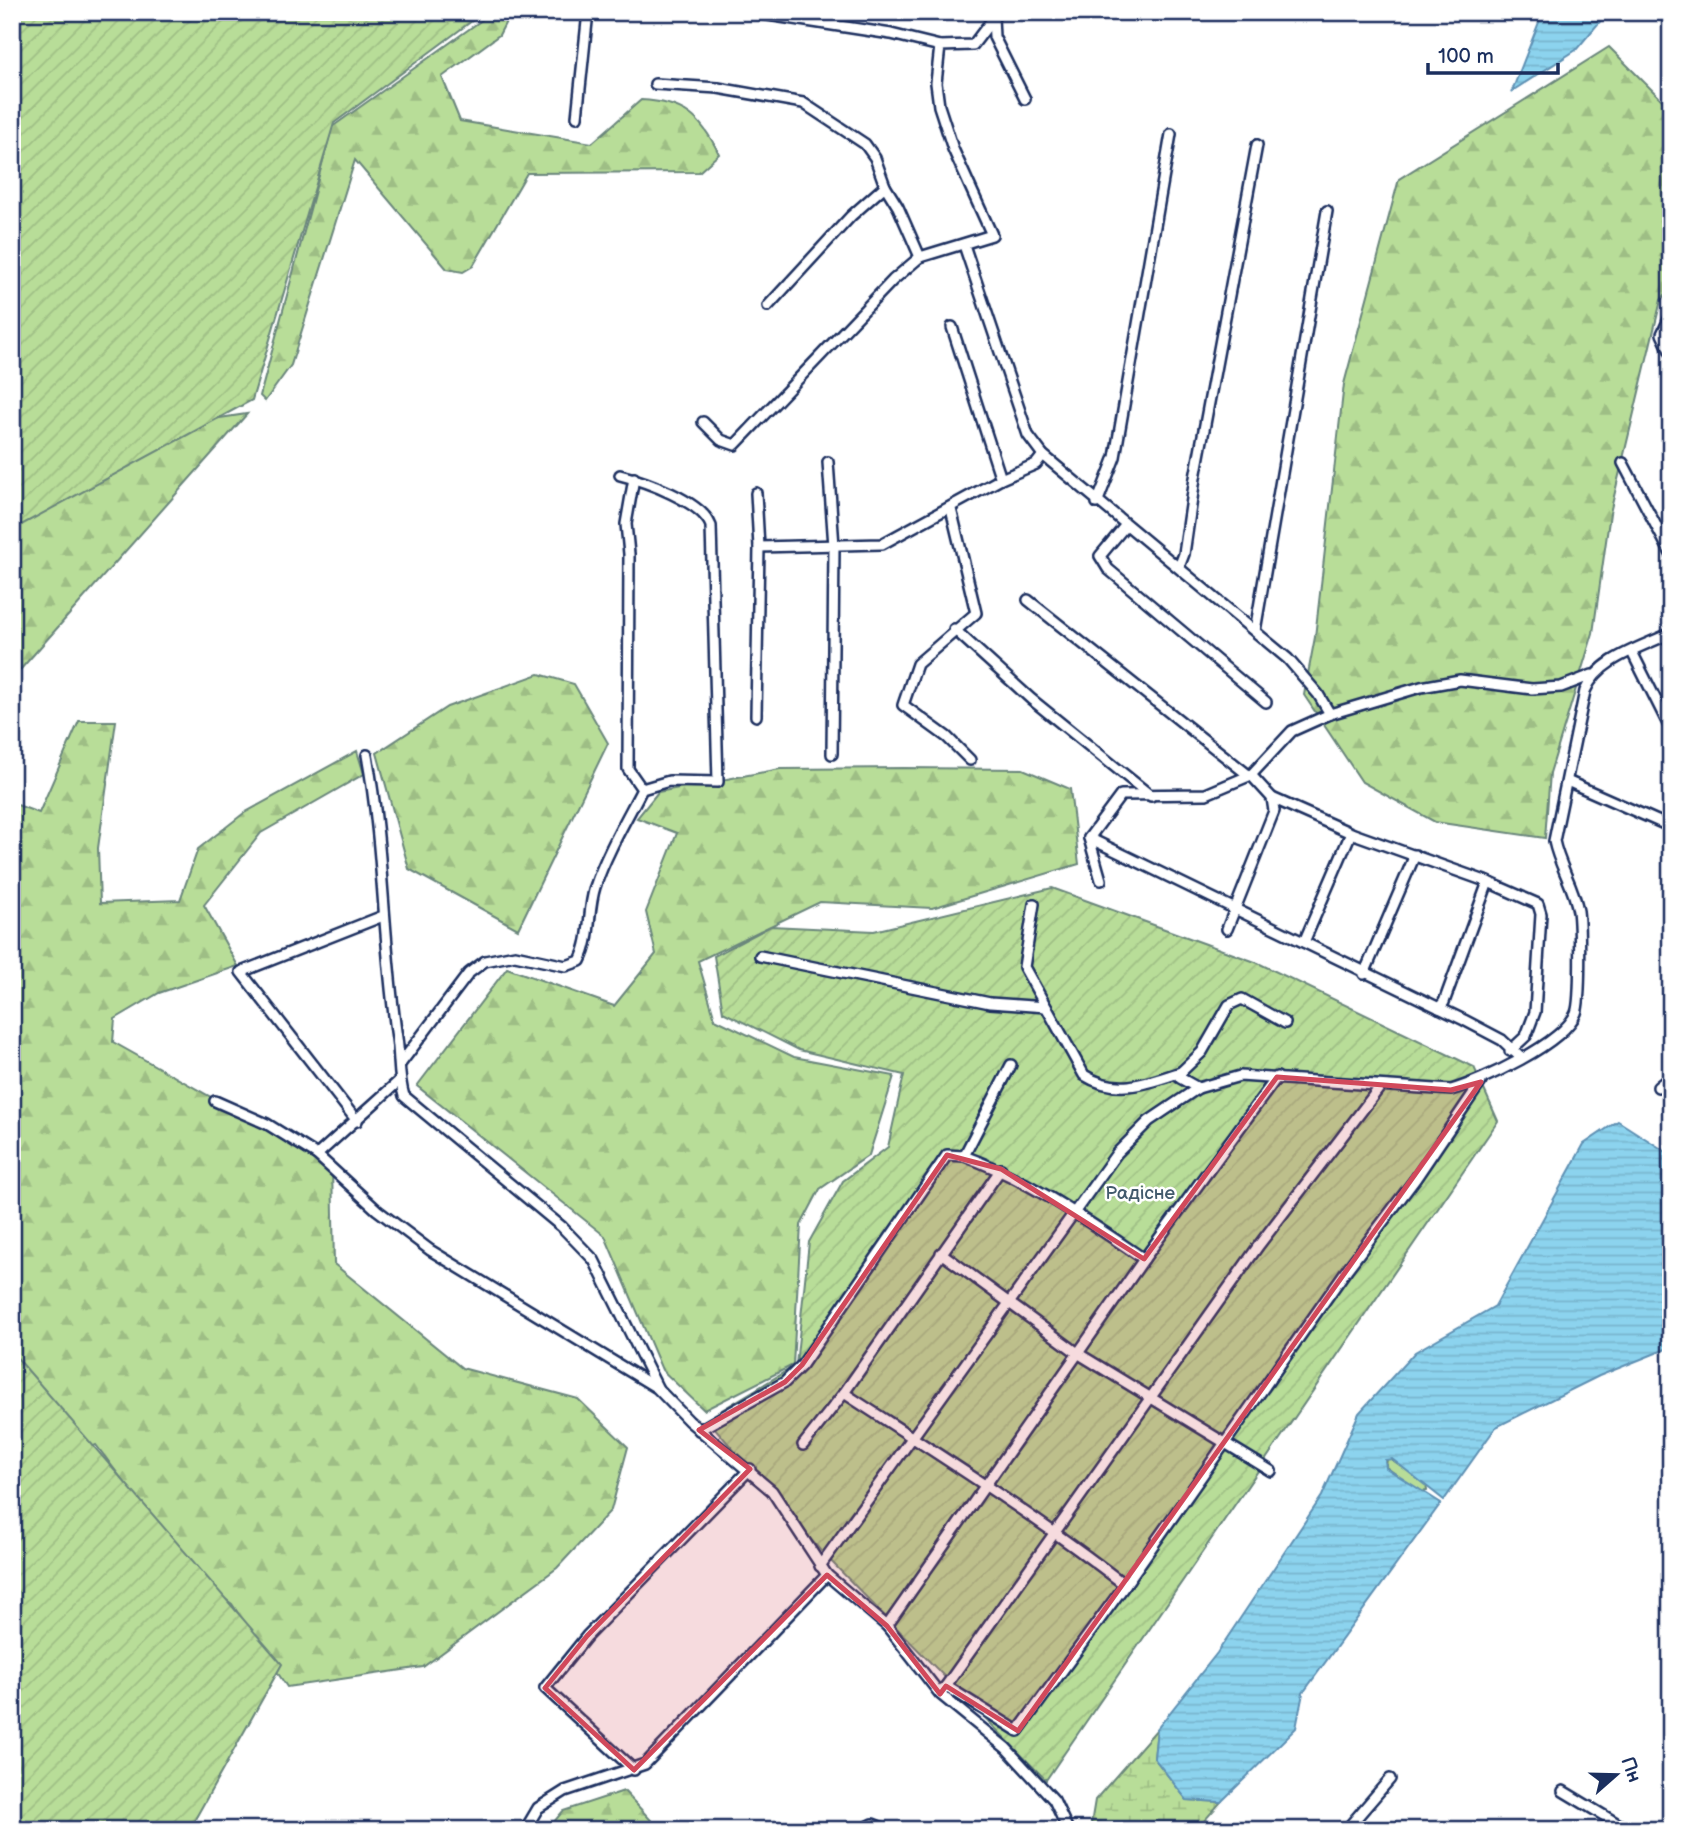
<svg xmlns="http://www.w3.org/2000/svg" width="1683" height="1842" font-family="'Balsamiq Sans',sans-serif">
<defs>
<pattern id="forest-firs" width="22" height="20" patternUnits="userSpaceOnUse" patternTransform="scale(1.75)"><rect width="22" height="20" fill="#b8dd98"/><path d="M5 1l3.5 6h-7zM16 11l3.5 6h-7z" fill="#9ebe85"/></pattern>
<pattern id="wetland-marsh" width="20" height="14" patternUnits="userSpaceOnUse" patternTransform="scale(1.75)"><rect width="20" height="14" fill="#b8dd98"/><path d="M1 5h8M5 5V1M11 12h8M15 12V8" fill="none" stroke="#9ebe85"/></pattern>
<pattern id="garden-furrows" width="10" height="10" patternUnits="userSpaceOnUse" patternTransform="scale(1.75)"><rect width="10" height="10" fill="#b8dd98"/><path d="M-1 1l2-2M0 10L10 0M9 11l2-2" fill="none" stroke="#9ebe85"/></pattern>
<pattern id="water-rules" width="6" height="5" patternUnits="userSpaceOnUse" patternTransform="scale(1.75)"><rect width="6" height="5" fill="#8cd3ee"/><path d="M0 2.5h6" fill="none" stroke="#78b5ce"/></pattern>
</defs>
<rect width="100%" height="100%" fill="#fff"/>
<filter id="ink" filterUnits="userSpaceOnUse"><feTurbulence type="fractalNoise" baseFrequency=".0143" numOctaves="2"/><feDisplacementMap in="SourceGraphic" scale="14" xChannelSelector="R" yChannelSelector="G"/><feConvolveMatrix kernelMatrix="1 2 1 2 8 2 1 2 1" color-interpolation-filters="sRGB"/></filter>
<g filter="url(#ink)">
<g fill="url(#forest-firs)" stroke="#6a867b" stroke-width="2">
<path d="M493,12H511L499,35L442,77L460,121L592,143L641,100C683,102 701,116 719,154L699,172L527,173L473,266L463,272L447,269L355,160L291,365L265,401L260,396L332,127Z"/>
<path d="M1609,47L1671,109V287L1661,300L1610,513L1593,633L1550,773L1545,838L1435,822L1362,782L1304,695L1315,637L1344,384L1399,179Z"/>
<path d="M247,414L12,679V526L213,419Z"/>
<path d="M539,674L574,684L608,743L518,929L409,869L377,753L447,707Z"/>
<path d="M79,721H116L98,848L100,903L180,900L198,849L244,813L357,751L364,774L261,833L204,905L238,966L159,993L115,1019L113,1042L332,1165L334,1264L462,1368L578,1399L628,1447L611,1510L557,1568L423,1667L287,1687L232,1604L162,1553L127,1486L96,1445L24,1478L12,1474V803L39,813Z"/>
<path d="M903,768L1023,769L1070,789L1079,864L932,908L820,902L698,961L715,1019L794,1057L894,1076L869,1155L820,1189L801,1225L793,1365L704,1410L662,1370L605,1236L417,1086L507,968L614,1006L656,954L646,912L677,833L637,818L658,792L780,769Z"/>
<path d="M1387,1459H1391L1426,1483L1427,1491L1420,1492L1386,1467Z"/>
<path d="M624,1791L660,1830H547L563,1811Z"/>
</g>
<path fill="url(#wetland-marsh)" stroke="#6a867b" stroke-width="2" d="M1157,1729L1154,1758L1187,1800L1221,1802L1196,1830H1090L1095,1800Z"/>
<g fill="url(#garden-furrows)" stroke="#6a867b" stroke-width="2">
<path d="M12,12H484L334,123L252,400L12,530Z"/>
<path d="M1052,888L1258,963L1474,1067L1498,1121L1046,1780L820,1550L707,1419L796,1365L809,1242L843,1181L888,1147L904,1075L799,1050L723,1012L714,956L771,926L874,931Z"/>
<path d="M12,1352L282,1664L189,1830H12Z"/>
</g>
<g fill="url(#water-rules)" stroke="#5f91b4" stroke-width="2">
<path d="M1543,12H1608L1576,50L1512,91Z"/>
<path d="M1618,1121L1671,1155V1347L1599,1376L1496,1427L1444,1500L1392,1459L1385,1460L1386,1468L1441,1503L1303,1693L1296,1728L1221,1802L1187,1800L1154,1758L1157,1729L1217,1653L1322,1496L1359,1413L1415,1352L1495,1306L1584,1144Z"/>
</g>
<g fill="none" stroke-linecap="round" stroke-linejoin="round">
<g stroke="#1b2f5e" stroke-width="14">
<g id="minor">
<path d="M747,12L774,16L778,13"/>
<path d="M774,16L891,34L940,46"/>
<path d="M993,17L994,37L1025,99"/>
<path d="M655,84L718,88L803,103L865,144L875,158L885,186L898,207L920,257"/>
<path d="M577,117L588,12"/>
<path d="M964,245L1028,435L1043,455L1288,659L1318,694L1330,714"/>
<path d="M768,306L851,216L885,186"/>
<path d="M1671,315L1662,334L1671,353"/>
<path d="M952,327L1001,479"/>
<path d="M703,422L721,440L735,445L893,280L920,257L992,235L953,149L939,106L936,83L940,46L973,45L998,12"/>
<path d="M828,462L834,546L832,754"/>
<path d="M1623,463L1671,554"/>
<path d="M634,478L626,524L629,554L628,769L642,789"/>
<path d="M1097,503L1115,457L1171,134"/>
<path d="M951,509L976,613L917,664L903,705L947,737L970,760"/>
<path d="M1125,526L1100,556L1108,569L1266,702"/>
<path d="M759,547L882,544L1001,479L1036,464L1043,455"/>
<path d="M1179,567L1184,554L1195,478L1257,145"/>
<path d="M1028,600L1247,774"/>
<path d="M954,629L1031,699L1151,796"/>
<path d="M1255,631L1327,211"/>
<path d="M1632,652L1671,730"/>
<path d="M756,716L759,547L756,493"/>
<path d="M367,755C384,849 383,944 397,1038C400,1058 398,1077 404,1096L562,1227L594,1260L657,1387"/>
<path d="M1567,781L1671,827"/>
<path d="M1272,798L1351,833L1488,882L1538,904L1541,914L1535,1012L1526,1036L1510,1051"/>
<path d="M1089,838L1464,1020L1502,1040L1521,1058"/>
<path d="M1101,880L1089,838L1121,795L1206,794L1251,775L1292,731L1330,714L1421,687L1460,680L1532,689L1561,687L1592,675"/>
<path d="M1034,904L1024,967L1084,1075C1117,1096 1148,1083 1181,1072"/>
<path d="M1227,929L1274,811L1272,798L1251,775"/>
<path d="M1304,942L1351,833"/>
<path d="M760,956L990,1003L1046,1007"/>
<path d="M1364,974L1415,855"/>
<path d="M1439,1008L1444,1002L1488,882"/>
<path d="M401,1063L469,973L485,961L515,955L566,966L580,961C592,938 587,912 595,887C606,854 626,820 642,789L669,781L718,782L711,526C702,501 644,481 620,475"/>
<path d="M1658,1087L1671,1076"/>
<path d="M1198,1088L1180,1078L1181,1072L1202,1052L1229,1005L1242,999L1285,1023"/>
<path d="M215,1101L267,1124L317,1155L377,1210L430,1250L657,1388L689,1421L772,1491L827,1575L887,1626L940,1694L1006,1748L1054,1800L1068,1830"/>
<path d="M357,1121L241,972L383,916"/>
<path d="M317,1155L399,1081"/>
<path d="M964,1156C1030,1180 1086,1220 1144,1259"/>
<path d="M941,1253L1079,1354L1271,1471"/>
<path d="M844,1393C939,1455 1035,1515 1125,1585"/>
<path d="M699,1430L785,1382L802,1365L947,1155L964,1156L1011,1065"/>
<path d="M803,1445L844,1393L1001,1169"/>
<path d="M820,1566L1117,1153L1149,1121L1198,1088L1240,1076L1451,1090C1482,1081 1563,1044 1576,1013C1581,1001 1580,927 1578,911C1574,886 1559,866 1554,841L1585,691C1599,658 1640,648 1671,633"/>
<path d="M887,1626L1144,1259L1277,1077"/>
<path d="M946,1686L1018,1731L1125,1585L1348,1268L1416,1178L1481,1082"/>
<path d="M943,1690L1259,1245L1380,1087"/>
<path d="M634,1770L545,1688L587,1636L750,1469"/>
<path d="M1563,1791L1628,1830"/>
<path d="M525,1830L538,1808L565,1791L645,1764L827,1575"/>
<path d="M861,1830L873,1824L888,1830"/>
<path d="M1346,1830L1390,1779"/>
</g>
</g>
<use href="#minor" stroke="#fff" stroke-width="9"/>
</g>
</g>
<path fill="#d1495b" fill-opacity="0.2" stroke="#d1495b" stroke-width="5" stroke-linejoin="round" d="M1277,1077L1451,1090L1481,1082L1018,1731L946,1686L940,1694L887,1626L827,1575L634,1770L545,1688L587,1636L750,1469L699,1430L785,1382L802,1365L947,1155L1001,1169L1144,1259Z"/>
<g text-anchor="middle" stroke-width="5" stroke-linejoin="round" paint-order="stroke">
<g font-size="19" fill="#425a6c" stroke="#fff">
<text x="1140" y="1199">Радісне</text>
</g>
</g>
<rect width="1683" height="1842" fill="none" stroke="#fff" stroke-width="42"/>
<rect x="21" y="21" width="1641" height="1800" fill="none" stroke="#1b2f5e" stroke-width="2.5" filter="url(#ink)"/>
<g transform="translate(1616 1775) rotate(70)" stroke="#ffffff" stroke-width="5" paint-order="stroke">
<path d="M0-5L12 26L0 18L-12 26Z" fill="#1b2f5e"/>
<text y="-10" font-size="19" font-weight="bold" text-anchor="middle" fill="#1b2f5e">Пн</text>
</g>
<path d="M1428 63v10h130v-10" fill="none" stroke="#1b2f5e" stroke-width="3.5"/>
<text x="1438" y="63" font-size="21" fill="#1b2f5e" stroke="#ffffff" stroke-width="5" paint-order="stroke">100 m</text>
</svg>
